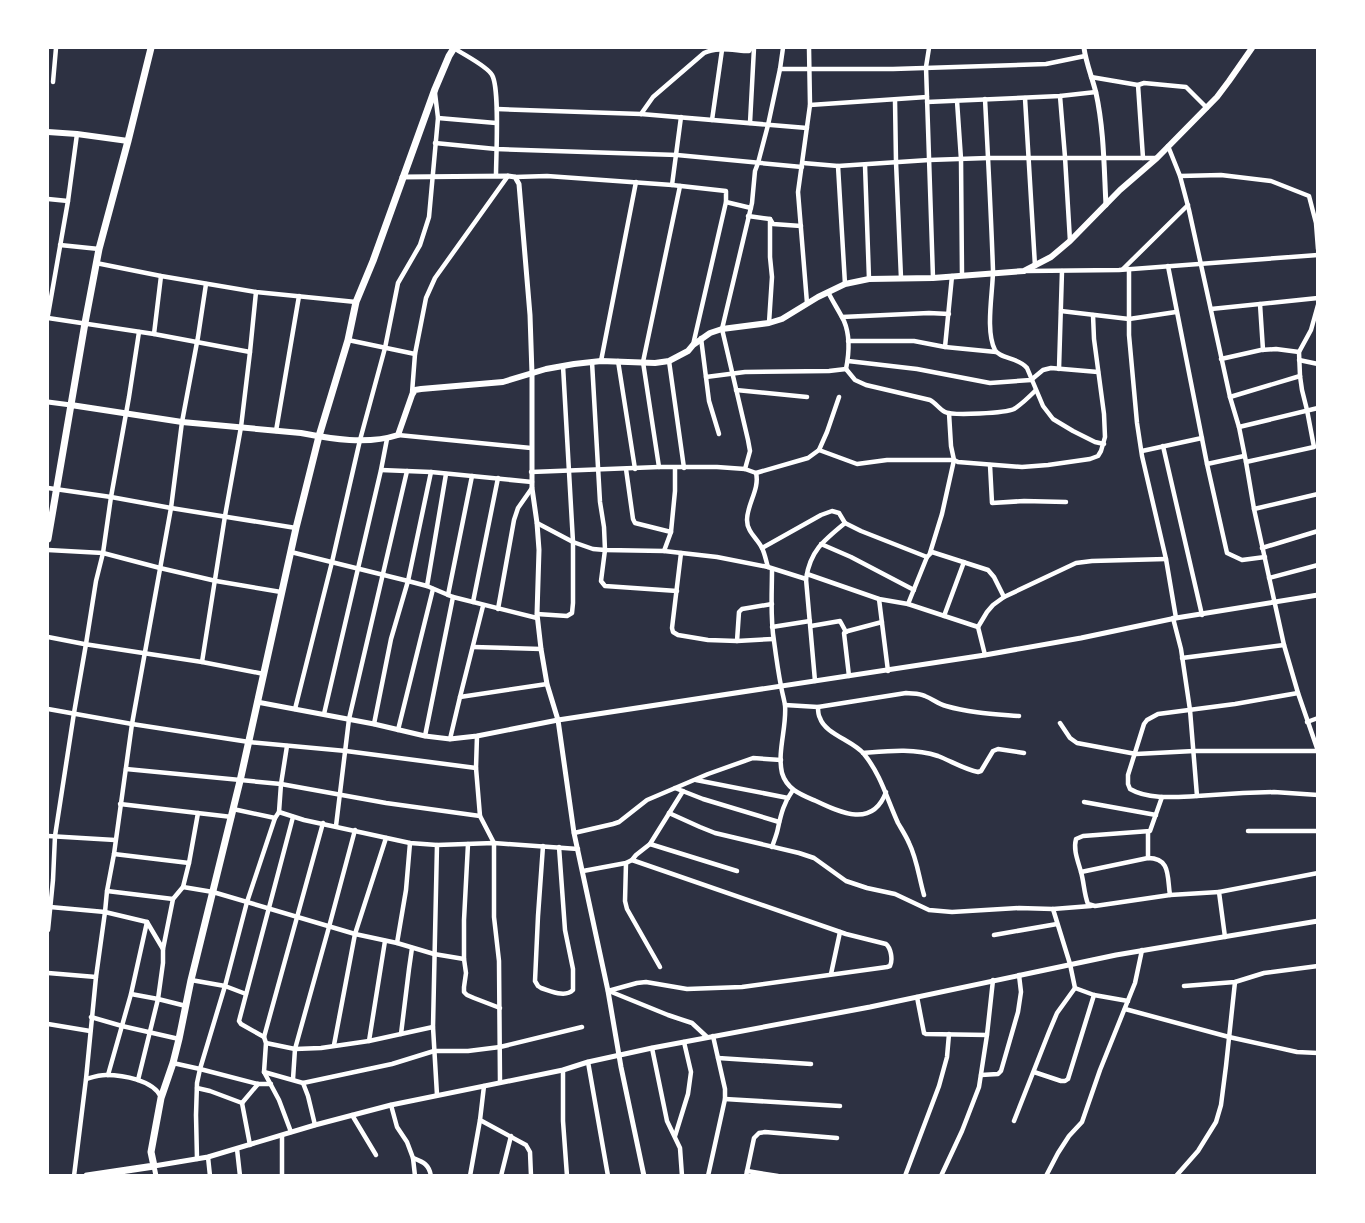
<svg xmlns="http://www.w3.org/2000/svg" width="1365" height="1223" font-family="'Asap Condensed',sans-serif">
<rect width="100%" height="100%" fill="#2d3142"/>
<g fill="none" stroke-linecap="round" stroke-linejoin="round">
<g stroke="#fff" stroke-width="4.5">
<path d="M454,48C464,55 487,66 492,75C500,88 496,156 496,175"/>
<path d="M929,48L926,67L933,278"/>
<path d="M780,69H893L1046,64L1085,56"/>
<path d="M1091,77L1138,85L1144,83L1186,87L1207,108"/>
<path d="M53,82L56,48"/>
<path d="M1138,85L1143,158"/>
<path d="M1060,96L1065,157L1070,241"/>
<path d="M1025,98L1035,266"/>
<path d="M985,99C988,156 991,213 993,270C993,292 985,331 995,350C1000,359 1018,357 1027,368L1043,406L1053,419L1073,431L1095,442L1104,444"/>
<path d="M895,100L896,162L901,278"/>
<path d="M957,101L961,159L962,275"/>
<path d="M927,102L1060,96L1096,92"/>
<path d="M810,105L927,97"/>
<path d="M497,109L641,114L807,128"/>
<path d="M641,114L653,97L704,53C716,47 731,50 744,51H749L751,48"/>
<path d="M438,118L496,123"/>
<path d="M712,120L722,50"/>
<path d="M750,123L754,48"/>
<path d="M435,143L496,149L677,155L802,167"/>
<path d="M1168,146L1180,176L1189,210L1230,397L1239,427L1246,462L1254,509L1284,645L1298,693L1318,751"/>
<path d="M803,163L838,166L929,160L988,158H1157"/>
<path d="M865,165L869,279"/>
<path d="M838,166L845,284"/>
<path d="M1180,176L1221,175L1271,181L1309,196L1316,223L1318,249"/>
<path d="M515,177L547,176L672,185L726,191V202L693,345"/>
<path d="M672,185L681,117"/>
<path d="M48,199L68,201"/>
<path d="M726,202L751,208"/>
<path d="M748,216L770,219L773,224L801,226"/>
<path d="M60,245L99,249"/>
<path d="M96,263L161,276L256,292L356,302"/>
<path d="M1168,266L1207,464L1227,553L1242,560L1265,557"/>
<path d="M1123,269L1188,205"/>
<path d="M1129,269V335L1137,423L1142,456L1166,559L1176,618"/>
<path d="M1027,271L1119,270L1318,255"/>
<path d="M828,292C833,302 839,311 844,321C850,335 849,354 846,369"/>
<path d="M807,303L798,192L810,105L809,48"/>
<path d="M1260,304L1263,350"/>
<path d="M1211,309L1318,298"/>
<path d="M1061,311L1129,319L1176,312"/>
<path d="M48,315L68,201L77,134"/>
<path d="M842,317L929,313L949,314"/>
<path d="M48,318L154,334L250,352"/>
<path d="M769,323L772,277L770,257V219"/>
<path d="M154,334L161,276"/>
<path d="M701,338L709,401L719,434"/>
<path d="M348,340L415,354"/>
<path d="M848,341H914L945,347L996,352"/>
<path d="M945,347L952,276"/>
<path d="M1221,359L1261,350L1276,349L1299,352"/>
<path d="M1299,360L1318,364"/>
<path d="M601,361L636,182"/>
<path d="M618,361L635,469"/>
<path d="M669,361L684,468"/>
<path d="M848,361L917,369L990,383L1031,380L1043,370L1051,368L1098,372"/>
<path d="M592,362L600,502L604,527L605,550L601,581L605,586L677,591"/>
<path d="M846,369L855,380L866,385L930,400C936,403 939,409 945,412C953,416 1006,413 1014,409C1022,404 1029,397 1035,391"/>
<path d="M1059,369L1062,271"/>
<path d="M706,377L745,372L829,371L846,369"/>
<path d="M736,390L807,397"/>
<path d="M412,393L415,354L426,298L435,278L508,176"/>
<path d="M1230,397L1300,376"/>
<path d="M949,413L951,446L954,460L958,462L1022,467L1048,465L1090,459L1098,456L1101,451L1105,437L1104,414L1094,339L1093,315"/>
<path d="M1239,427L1318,408"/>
<path d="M276,431L299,296"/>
<path d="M398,435L531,448"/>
<path d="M1163,446L1202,615"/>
<path d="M819,450L857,464L887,460H954L942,514L930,553"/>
<path d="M1142,451L1202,438"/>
<path d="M1246,462L1314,447L1307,410L1302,390L1300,376L1299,352L1311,330L1318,305"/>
<path d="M1207,464L1244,456"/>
<path d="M990,465L992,503L1024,501L1066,502"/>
<path d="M659,467L643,362L680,186"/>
<path d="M626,469L633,519L635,523L671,532"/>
<path d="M745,469L750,451L748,440L722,329L752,203L755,171L758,163L768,125L780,69L783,48"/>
<path d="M381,470L431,472L532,482"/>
<path d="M531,472L659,467H717L745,469L756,473L808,458L819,450L827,432L839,397"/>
<path d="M756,473C760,489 747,504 747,520C747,532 757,538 762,548C765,554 766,561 768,567"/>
<path d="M48,488L111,497L171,508L296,528"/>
<path d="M1254,509L1318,494"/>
<path d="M537,523L573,542L593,549L605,550L664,551L717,557L768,567L806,579"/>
<path d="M821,544L851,557L914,590"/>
<path d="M762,548L821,515L832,511L839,513L845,523L861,531L927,557"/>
<path d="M1262,548L1318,531"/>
<path d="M48,550L103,553L160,568L216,581L281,592"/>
<path d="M664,551L671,532L675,491V468"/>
<path d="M291,552L408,581L427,586L453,597L537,618"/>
<path d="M681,553L672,628L673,632L678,635L708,640L737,641L773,639"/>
<path d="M772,569C772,593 770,618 774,641C776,656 778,671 781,686C782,692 784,699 785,705C787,727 777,751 782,773C787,790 802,795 816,801C841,813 873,828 886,792"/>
<path d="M807,574L879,599L908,604L978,627L985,655"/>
<path d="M1269,578L1318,565"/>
<path d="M427,586L446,474"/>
<path d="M448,595L472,476"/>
<path d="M879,599L888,671"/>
<path d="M473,602L498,478"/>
<path d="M908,604L927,557L932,552L988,570L994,577L1004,597"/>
<path d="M498,609L514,520L518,508L532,488"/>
<path d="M537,614L567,616L572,613L573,603V542L563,366"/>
<path d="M944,616L964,562"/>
<path d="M1173,618L1181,649L1190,710L1197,796L1243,793L1274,792L1318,795"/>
<path d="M811,626L840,621L846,632"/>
<path d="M772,627L810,621"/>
<path d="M978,627L987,612L993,605L1004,597L1076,563L1092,561L1166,559"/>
<path d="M48,637L84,644L202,662L264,674"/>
<path d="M737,641L739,612L742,609L772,604"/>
<path d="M473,647L541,649"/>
<path d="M1182,658L1284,645"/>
<path d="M202,662L225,516L241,427L250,352L256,292"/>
<path d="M849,676L844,633L848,631L882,622"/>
<path d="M815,681L806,579C810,551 824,540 845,523"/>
<path d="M460,697L547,684"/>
<path d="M785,705L818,707L906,693C913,694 919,693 925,696C933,699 938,704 946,706C970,713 995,714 1019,716"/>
<path d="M818,707C818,710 818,715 820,718C825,734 854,741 864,754C881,775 887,799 898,823C902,830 906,836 909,843C917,859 919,878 924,895"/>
<path d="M48,709L132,724L249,742L346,751L476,768"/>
<path d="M295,709L332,562L360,440L385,348L398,283L420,245L429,217L438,118L435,93"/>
<path d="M324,714L381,470L387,439"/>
<path d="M1307,722L1318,718"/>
<path d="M1060,723L1070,738L1077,743L1136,754L1194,751H1318"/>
<path d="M374,724L391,639L408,581L431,472"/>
<path d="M398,730L433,589"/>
<path d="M425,736L453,597"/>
<path d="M477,736L476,768L480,816L494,843V917L499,961L500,1082"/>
<path d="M450,739L460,697L483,606"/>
<path d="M863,753C888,751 914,748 938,756C951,761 964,769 978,772L981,771L993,751L998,749L1024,753"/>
<path d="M126,769L281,784L386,803L480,816"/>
<path d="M696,780L788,798"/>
<path d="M675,788L703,799L779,822"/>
<path d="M1197,796C1176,797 1149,800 1130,789L1128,784V775L1144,724L1147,720L1158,714L1235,704L1298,693"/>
<path d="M1162,797L1150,831L1083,836L1076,839C1073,850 1078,861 1081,872C1084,882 1084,894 1088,904L1095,906L1170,895L1219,892"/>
<path d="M1084,802L1156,815"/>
<path d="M120,804L232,817"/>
<path d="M233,809L275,818"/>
<path d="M279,812L304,820L410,843L437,845L494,843L578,849"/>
<path d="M669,813L700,827L715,833L799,853L814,858L846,881L867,888L895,894L929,910L952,912L1019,908L1053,909L1091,906"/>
<path d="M336,826L349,719L407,471"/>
<path d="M1248,831H1318"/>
<path d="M574,833L613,824L619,822L647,800L708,774L753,758L781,760"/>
<path d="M48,836L115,840"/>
<path d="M468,844L464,920V959L466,973L464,987V992L467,995L474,998L500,1008"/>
<path d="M650,844L737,871"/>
<path d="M543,846L538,916L535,981L538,986L541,988C551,991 565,998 573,990V969L565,930L559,847"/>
<path d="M772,847C774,841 777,834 778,828C781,814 784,802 793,790"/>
<path d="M114,854L189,863"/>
<path d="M1148,858V832"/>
<path d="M626,863L625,901L627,909L660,967"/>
<path d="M583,871L626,863L632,860L636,855L650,844L683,791"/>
<path d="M1081,872L1148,858C1171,858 1167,877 1170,895"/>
<path d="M183,887L213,892L355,934L397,943L434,954L464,959"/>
<path d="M107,891L173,899"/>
<path d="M50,907L105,912L147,922L163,949"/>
<path d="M1053,909L1070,964L1075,988L1094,995L1128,1001"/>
<path d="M48,930L53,880L55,836L74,713L86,644L96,581L103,553L111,497L129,397L139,332"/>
<path d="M994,935L1057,924"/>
<path d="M1225,937L1219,892L1318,873"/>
<path d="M397,943L406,890L410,843"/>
<path d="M48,973L96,977"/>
<path d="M831,974L840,932"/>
<path d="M191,980L225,986L246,994"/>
<path d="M1184,986L1235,982L1264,973L1318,966"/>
<path d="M608,991L637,983L646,982L687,989L742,987L887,967L890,966C893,960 891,948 886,944L846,934L632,860"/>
<path d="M609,991L668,1015L692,1023L707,1037"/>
<path d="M131,994L158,999L186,1006"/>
<path d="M917,997L924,1033L926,1034L987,1035"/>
<path d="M1125,1009L1229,1037L1297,1052L1318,1053"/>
<path d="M91,1017L122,1026L179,1039"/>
<path d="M48,1024L90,1031"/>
<path d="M401,1034L409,969L412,948"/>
<path d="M264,1037L241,1024L239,1021L293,817"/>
<path d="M369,1041L385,941"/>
<path d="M266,1043L295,1049L321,1048L369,1041L433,1027"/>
<path d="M334,1045L355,934L386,838"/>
<path d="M652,1048L667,1121L680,1148L682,1176"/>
<path d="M718,1058L811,1064"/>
<path d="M588,1062L608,1176"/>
<path d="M173,1063L200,1069L258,1084H271"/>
<path d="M563,1070V1121L567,1176"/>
<path d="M264,1072L303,1083L392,1064L434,1051H468L500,1047L582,1027"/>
<path d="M1034,1072L1061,1081H1065L1068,1079L1094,995"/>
<path d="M108,1075L131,994L147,922"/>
<path d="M981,1075L998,1074L1001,1071L1018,1012L1021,992L1019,975"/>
<path d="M86,1079C93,1077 99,1075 106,1075C123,1075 153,1080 161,1097"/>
<path d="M293,1079L295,1049L329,927L355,830"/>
<path d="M138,1080L158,999L163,963V949L173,899L183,887L189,863L198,813"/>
<path d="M303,1083L308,1096L315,1125"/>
<path d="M484,1086L480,1120L526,1145L530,1152L531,1176"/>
<path d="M197,1088L210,1091L242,1103"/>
<path d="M437,1095L433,1027L437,845"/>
<path d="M725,1099L840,1106"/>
<path d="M242,1103L250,1145"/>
<path d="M242,1103L258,1084"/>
<path d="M391,1105L397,1127L407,1142L413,1158L415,1176"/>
<path d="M352,1115L376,1155"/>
<path d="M1014,1121L1049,1032L1057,1013L1075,988"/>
<path d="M291,1132L279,1100L264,1072L266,1043L264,1037L323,823"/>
<path d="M282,1136V1176"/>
<path d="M675,1136L688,1094L691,1072L684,1042"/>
<path d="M237,1149L240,1176"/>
<path d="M208,1157L210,1176"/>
<path d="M413,1158C423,1162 429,1164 431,1176"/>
<path d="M197,1159L196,1115L197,1083L200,1069L225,986L247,902L275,818L279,812L281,784L287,746"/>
<path d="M747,1171L778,1176"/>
<path d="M74,1176L86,1079L96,977L105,912L107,891L114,854L132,724L171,508L182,422L198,337L206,284"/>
<path d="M470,1176L480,1120"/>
<path d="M501,1176L511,1136"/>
<path d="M708,1176L725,1099V1089L713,1036"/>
<path d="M746,1176L754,1138L759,1133L765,1132L837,1138"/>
<path d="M905,1176L939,1086L947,1057L949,1034"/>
<path d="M941,1176L962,1131L979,1087L987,1035L993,980"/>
<path d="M1046,1176L1058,1153L1069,1136L1082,1122L1100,1070L1135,983L1142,950"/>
<path d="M1176,1176L1198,1151L1216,1122L1221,1105L1226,1066L1235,982"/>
</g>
<g stroke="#fff" stroke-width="5">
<path d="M1084,48C1086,63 1092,77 1096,93C1104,129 1104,168 1106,205"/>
<path d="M402,177L508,176L515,177L519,184L530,315L532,374V488L537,523L539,550L537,614L541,649L547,684L558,720L574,833L608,991L621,1067L644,1176"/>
<path d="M48,402L71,405"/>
<path d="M257,702L374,724L425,736L450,739L477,736L558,720L985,655L1081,638L1176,618L1318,595"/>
<path d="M156,1176L154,1166L208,1157L315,1125L391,1105L563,1070L588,1062L652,1048L870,1007L1116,955L1318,921"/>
</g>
<g stroke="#fff" stroke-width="6">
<path d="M48,132L77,134L128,141"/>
<path d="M71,405L182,422L301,433C332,439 367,445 398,435L412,395L415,390L421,389L503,382L546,369L574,364L601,361L655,363L669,361L688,351L693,345L710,333L722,329L769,323L782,319L818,297L845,284L869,279L933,278L1024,271L1051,257L1070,241L1120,190L1157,158L1217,97L1229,81L1252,48"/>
</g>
<path stroke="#fff" stroke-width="7" d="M87,1176L154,1166L151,1152L161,1098L173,1063L179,1039L191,980L240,781L296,528L319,436L348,340L356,302L373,261L435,89L449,56L454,48"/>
<path stroke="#fff" stroke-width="7" d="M48,539L85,323L99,249L128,141L151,48"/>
</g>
<rect width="1365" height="1223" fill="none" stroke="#ffffff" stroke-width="98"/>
</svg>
